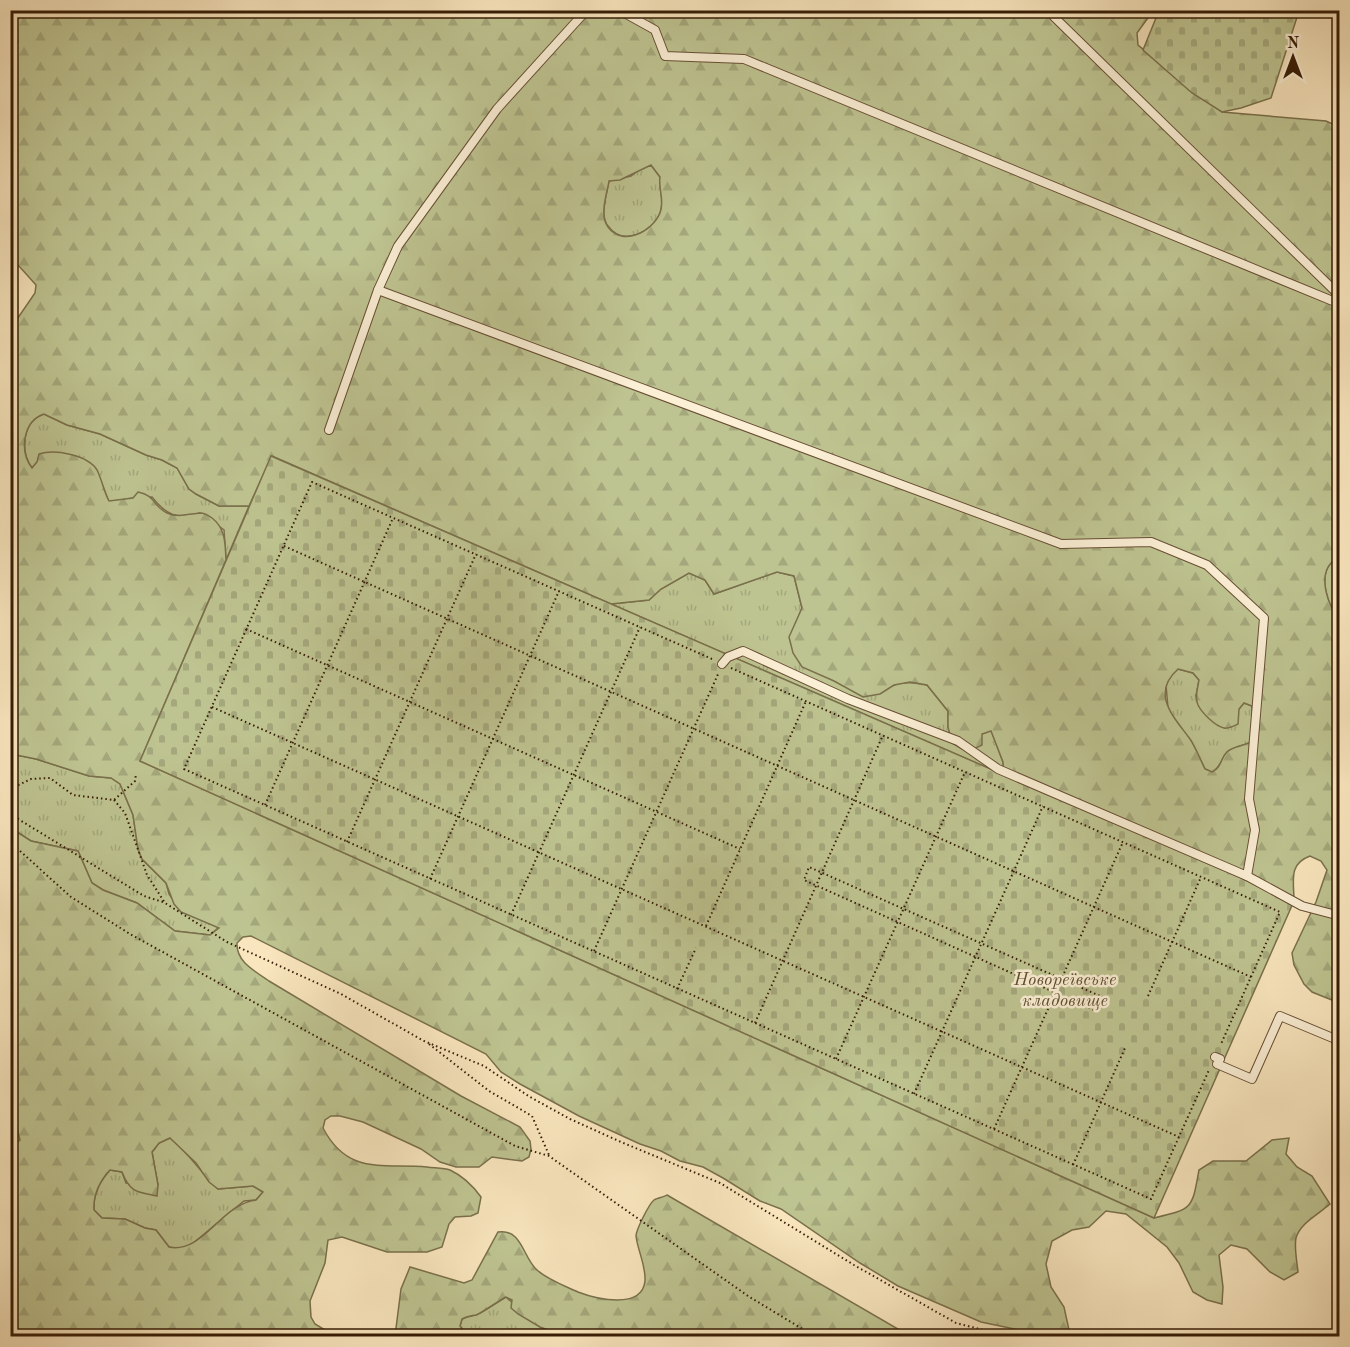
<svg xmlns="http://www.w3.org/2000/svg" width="1350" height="1347" font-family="'Old Standard TT',serif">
<defs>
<pattern id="grass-tufts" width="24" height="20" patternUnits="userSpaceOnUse" patternTransform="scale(1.5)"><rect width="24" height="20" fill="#bec491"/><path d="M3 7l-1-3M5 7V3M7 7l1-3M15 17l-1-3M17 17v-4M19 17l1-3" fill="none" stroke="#a4a87c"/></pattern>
<pattern id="forest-firs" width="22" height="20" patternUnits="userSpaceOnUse" patternTransform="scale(1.5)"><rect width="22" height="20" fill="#bec491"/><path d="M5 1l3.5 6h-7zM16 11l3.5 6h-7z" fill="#a4a87c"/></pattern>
<pattern id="cemetery-stones" width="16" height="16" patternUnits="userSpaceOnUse" patternTransform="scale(1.5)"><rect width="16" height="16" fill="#bec491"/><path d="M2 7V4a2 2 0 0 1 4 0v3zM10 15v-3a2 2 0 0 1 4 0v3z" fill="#a4a87c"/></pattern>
</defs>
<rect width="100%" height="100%" fill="#f9e6be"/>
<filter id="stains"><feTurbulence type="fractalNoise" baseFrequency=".00333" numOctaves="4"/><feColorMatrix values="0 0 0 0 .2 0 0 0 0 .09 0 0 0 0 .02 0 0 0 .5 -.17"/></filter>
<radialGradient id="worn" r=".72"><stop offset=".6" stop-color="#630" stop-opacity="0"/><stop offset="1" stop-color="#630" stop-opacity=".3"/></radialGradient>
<g fill="url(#grass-tufts)" stroke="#7a704c" stroke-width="1.5">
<path d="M651,165L660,177C659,190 665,201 660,213C652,232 623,247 608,226C599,215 607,194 609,181L631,176L640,169Z"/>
<path d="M44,414L67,425L100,434L146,455L162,460L177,468L189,489L196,494L219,506H249L226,560L224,530L200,513C176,519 167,516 152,497L133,498L109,502L97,471L37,462L32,468C20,451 22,421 44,414Z"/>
<path d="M1339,557V619C1328,607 1318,577 1331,563C1333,560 1337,559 1339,557Z"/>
<path d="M777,572L794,576L802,608L790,637C815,662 839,696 878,693C884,693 888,687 894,685C904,681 916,683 927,685L948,711V727L982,734L991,730L1003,762L1004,775L611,604L649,600L661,589L689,573L705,580L714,594Z"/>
<path d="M1178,669L1193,673L1199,680L1196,696L1239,709L1244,703L1252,706L1255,739C1246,747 1234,745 1227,752C1220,759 1222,767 1212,772L1205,769L1191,741L1171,716L1168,708L1166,685L1169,677Z"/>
<path d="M11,754L36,759L89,776L111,778L120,784L133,815L138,849L142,859L166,883L169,894L181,912L219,927L210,935L175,931L137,903L103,890L92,883L78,851L31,841L11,828Z"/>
<path d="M10,1118L16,1124L20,1140L12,1148Z"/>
<path d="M170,1138C189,1153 201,1173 218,1189L253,1186L263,1192L256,1200L244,1201L191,1245L180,1249L169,1247L156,1230L145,1228L125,1219L102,1218L94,1210C93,1194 99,1182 110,1170L122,1172L126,1183L158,1185L152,1152L159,1143Z"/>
<path d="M506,1297L540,1327L564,1336H509L504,1334L465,1332L460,1326L462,1319C467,1316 470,1316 476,1315C482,1313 499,1301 506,1297Z"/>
</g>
<g fill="url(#forest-firs)" stroke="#7a704c" stroke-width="1.5" fill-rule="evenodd">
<path d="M11,10L1153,11L1137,33L1138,45L1222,112L1326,121L1339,127L1340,557C1337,559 1333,560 1331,563C1318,577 1328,607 1340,619L1339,1003L1312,992L1304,984L1294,965L1292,953L1316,902L1327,870L1321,861L1310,856C1288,864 1294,881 1294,901L1004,775L1003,762L991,731L982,734V745L967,752L952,743L948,727V711L927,685L910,682L894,685L880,694L863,697L834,681L802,667L793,653L789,637L802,608L794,576L777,572L714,594L705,580L689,573L661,589L649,600L611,604L272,456L249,506H219L196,494L189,489L177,468L162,460L146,455L100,434L67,425L44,414C23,421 19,451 32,468L37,462L39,454C55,449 88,455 97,470C102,480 104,492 109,501L133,498L138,492C155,495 154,507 167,513C177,518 189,514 200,513C205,513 208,515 212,518C226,529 225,543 226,560L140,761L1154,1218C1193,1209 1192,1209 1199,1170L1213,1161H1246L1272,1140L1289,1138L1286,1154L1297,1167L1312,1176L1330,1204C1319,1214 1300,1223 1296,1238C1294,1247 1297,1262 1298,1272L1284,1280L1270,1272L1247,1249L1231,1245L1219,1255L1223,1287L1222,1304L1207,1300L1193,1292L1179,1263L1167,1247L1126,1214L1106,1211L1089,1227L1072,1230L1052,1241L1046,1264L1051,1287L1064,1307L1069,1330L1048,1336L981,1322L898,1286L860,1263L781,1209L760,1201L723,1178L703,1167L680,1161L661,1151L640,1144L579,1116L520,1084L501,1072L486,1054L251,936L243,937L237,943C236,962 255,971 269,981L461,1096L520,1127L530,1141L531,1149L529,1157L522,1161L492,1157L479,1167H456L440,1162L421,1149L363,1122L340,1116H331L325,1120L323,1128C348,1176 383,1163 427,1167C434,1168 444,1168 450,1170C463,1176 473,1186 481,1197L478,1213L471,1216L455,1217L449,1224L442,1247L427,1252H387L342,1237L328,1240L325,1263L310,1301L311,1317L315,1324L335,1336H11V1148L20,1140L16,1124L10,1118L11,828L31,841L78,851L92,883L103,890L137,903L175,931L210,935L219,928L181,912L174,904L166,883L142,859L138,849L133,815L120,784L111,778L89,776L36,759L11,754V328L35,293L36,285L19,266L11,262L10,51L18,42C16,29 11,24 11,10ZM651,165L660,177C658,189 665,201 660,213C652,232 623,247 608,227C599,215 607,194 609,181L620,180ZM1178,669L1193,673L1199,680C1198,688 1194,697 1198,705C1202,713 1215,726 1224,728C1229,729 1234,726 1238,724L1239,709L1244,703L1252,706L1255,739C1246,747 1234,745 1227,752C1220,759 1222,767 1212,772L1205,769C1200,759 1196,748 1190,739C1174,717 1150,694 1178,669ZM170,1138L196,1163L209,1182L218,1189L253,1186L263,1192L256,1200C221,1204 203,1254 169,1247L156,1230L145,1228L125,1219L102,1218L94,1210C93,1194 99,1182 110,1170L122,1172C130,1193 138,1192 157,1196L158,1185L152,1152L159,1143Z"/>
<path d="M667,1195L910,1336H564L540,1327L518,1314L511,1308L512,1300L506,1297C498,1301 482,1313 476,1315C471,1316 467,1316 462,1319L460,1326L465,1332L504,1334L509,1336H395L401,1289L410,1267L464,1283L472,1280L498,1232C522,1228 523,1258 537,1270C548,1280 565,1286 578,1292C596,1299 642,1310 645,1281C646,1265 638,1252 636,1236C636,1230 649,1204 654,1200C657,1198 664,1197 667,1195Z"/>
</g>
<g fill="url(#cemetery-stones)" stroke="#7a704c" stroke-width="1.5">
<path d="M1161,11H1299L1271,98L1241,108L1222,112L1192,93L1143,50L1158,13Z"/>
<path d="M271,456L1294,901L1154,1218L140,761Z"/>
</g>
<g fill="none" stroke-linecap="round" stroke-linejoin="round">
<g stroke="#684e34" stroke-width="10">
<g id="lane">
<path d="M619,10L655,30L665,56L744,59L1340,304"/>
<path d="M1047,10L1340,296"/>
<path d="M378,290L1061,544L1151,542L1207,565L1264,618L1249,799L1255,830L1247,876L998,769L958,741L848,699L743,651L728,657L722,664"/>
<path d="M329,430L378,290L398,246L497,109L584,13L593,10"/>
<path d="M1247,876L1302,906L1340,916"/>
<path d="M1215,1057L1220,1059L1217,1064L1252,1079L1280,1016L1340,1041"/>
</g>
</g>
<g stroke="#371c06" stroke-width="2" stroke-dasharray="1.5 3" stroke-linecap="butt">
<path d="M284,546L1251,977"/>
<path d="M246,629L740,849"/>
<path d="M712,659L312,482L184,769L1151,1199L1209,1070"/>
<path d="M731,668L1280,912L1221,1044"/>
<path d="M212,707L1179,1137"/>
<path d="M10,789L31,779L50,778L73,795L114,800L135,781L136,774"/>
<path d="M114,800L125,813L147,875L165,903L227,942L341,994L424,1041L484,1066L530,1097L570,1119L621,1142L720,1183L854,1265L956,1323L1007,1336"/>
<path d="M265,805L393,518"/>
<path d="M10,814L144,896L163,902"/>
<path d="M10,842L71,897L130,934L515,1146L549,1156L748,1296L814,1336"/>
<path d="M347,842L476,554"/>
<path d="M430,879L559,591"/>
<path d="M511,915L640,627"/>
<path d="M706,926L806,701"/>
<path d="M594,951L719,672"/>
<path d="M677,989L696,948"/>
<path d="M1148,996L1201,877"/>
<path d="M1094,1010L804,880L809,867L1100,996"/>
<path d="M755,1023L883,735"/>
<path d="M429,1044L489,1091L532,1116L549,1155"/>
<path d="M836,1059L965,772"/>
<path d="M914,1094L1043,806"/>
<path d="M994,1129L1123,842"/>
<path d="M1073,1165L1125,1048"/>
</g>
<use href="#lane" stroke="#fbefd5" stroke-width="8"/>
</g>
<g text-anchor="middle" stroke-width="5" stroke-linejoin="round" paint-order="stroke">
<g font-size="18" font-style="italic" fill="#604e30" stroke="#fbefd5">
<text x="1065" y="985">Новореївське<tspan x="1065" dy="21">кладовище</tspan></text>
</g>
</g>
<rect width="1350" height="1347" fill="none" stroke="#f9e6be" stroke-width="36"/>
<rect x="12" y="12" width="1326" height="1323" fill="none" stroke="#371c06" stroke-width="3"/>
<rect x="18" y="18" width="1314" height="1311" fill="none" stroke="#371c06" stroke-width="1.5"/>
<g transform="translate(1293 57)" stroke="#fbefd5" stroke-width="4.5" paint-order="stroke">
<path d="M0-4.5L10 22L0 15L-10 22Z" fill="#371c06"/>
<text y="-9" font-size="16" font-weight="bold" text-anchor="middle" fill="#371c06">N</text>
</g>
<rect width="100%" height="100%" filter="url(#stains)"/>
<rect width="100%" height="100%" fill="url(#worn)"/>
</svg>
